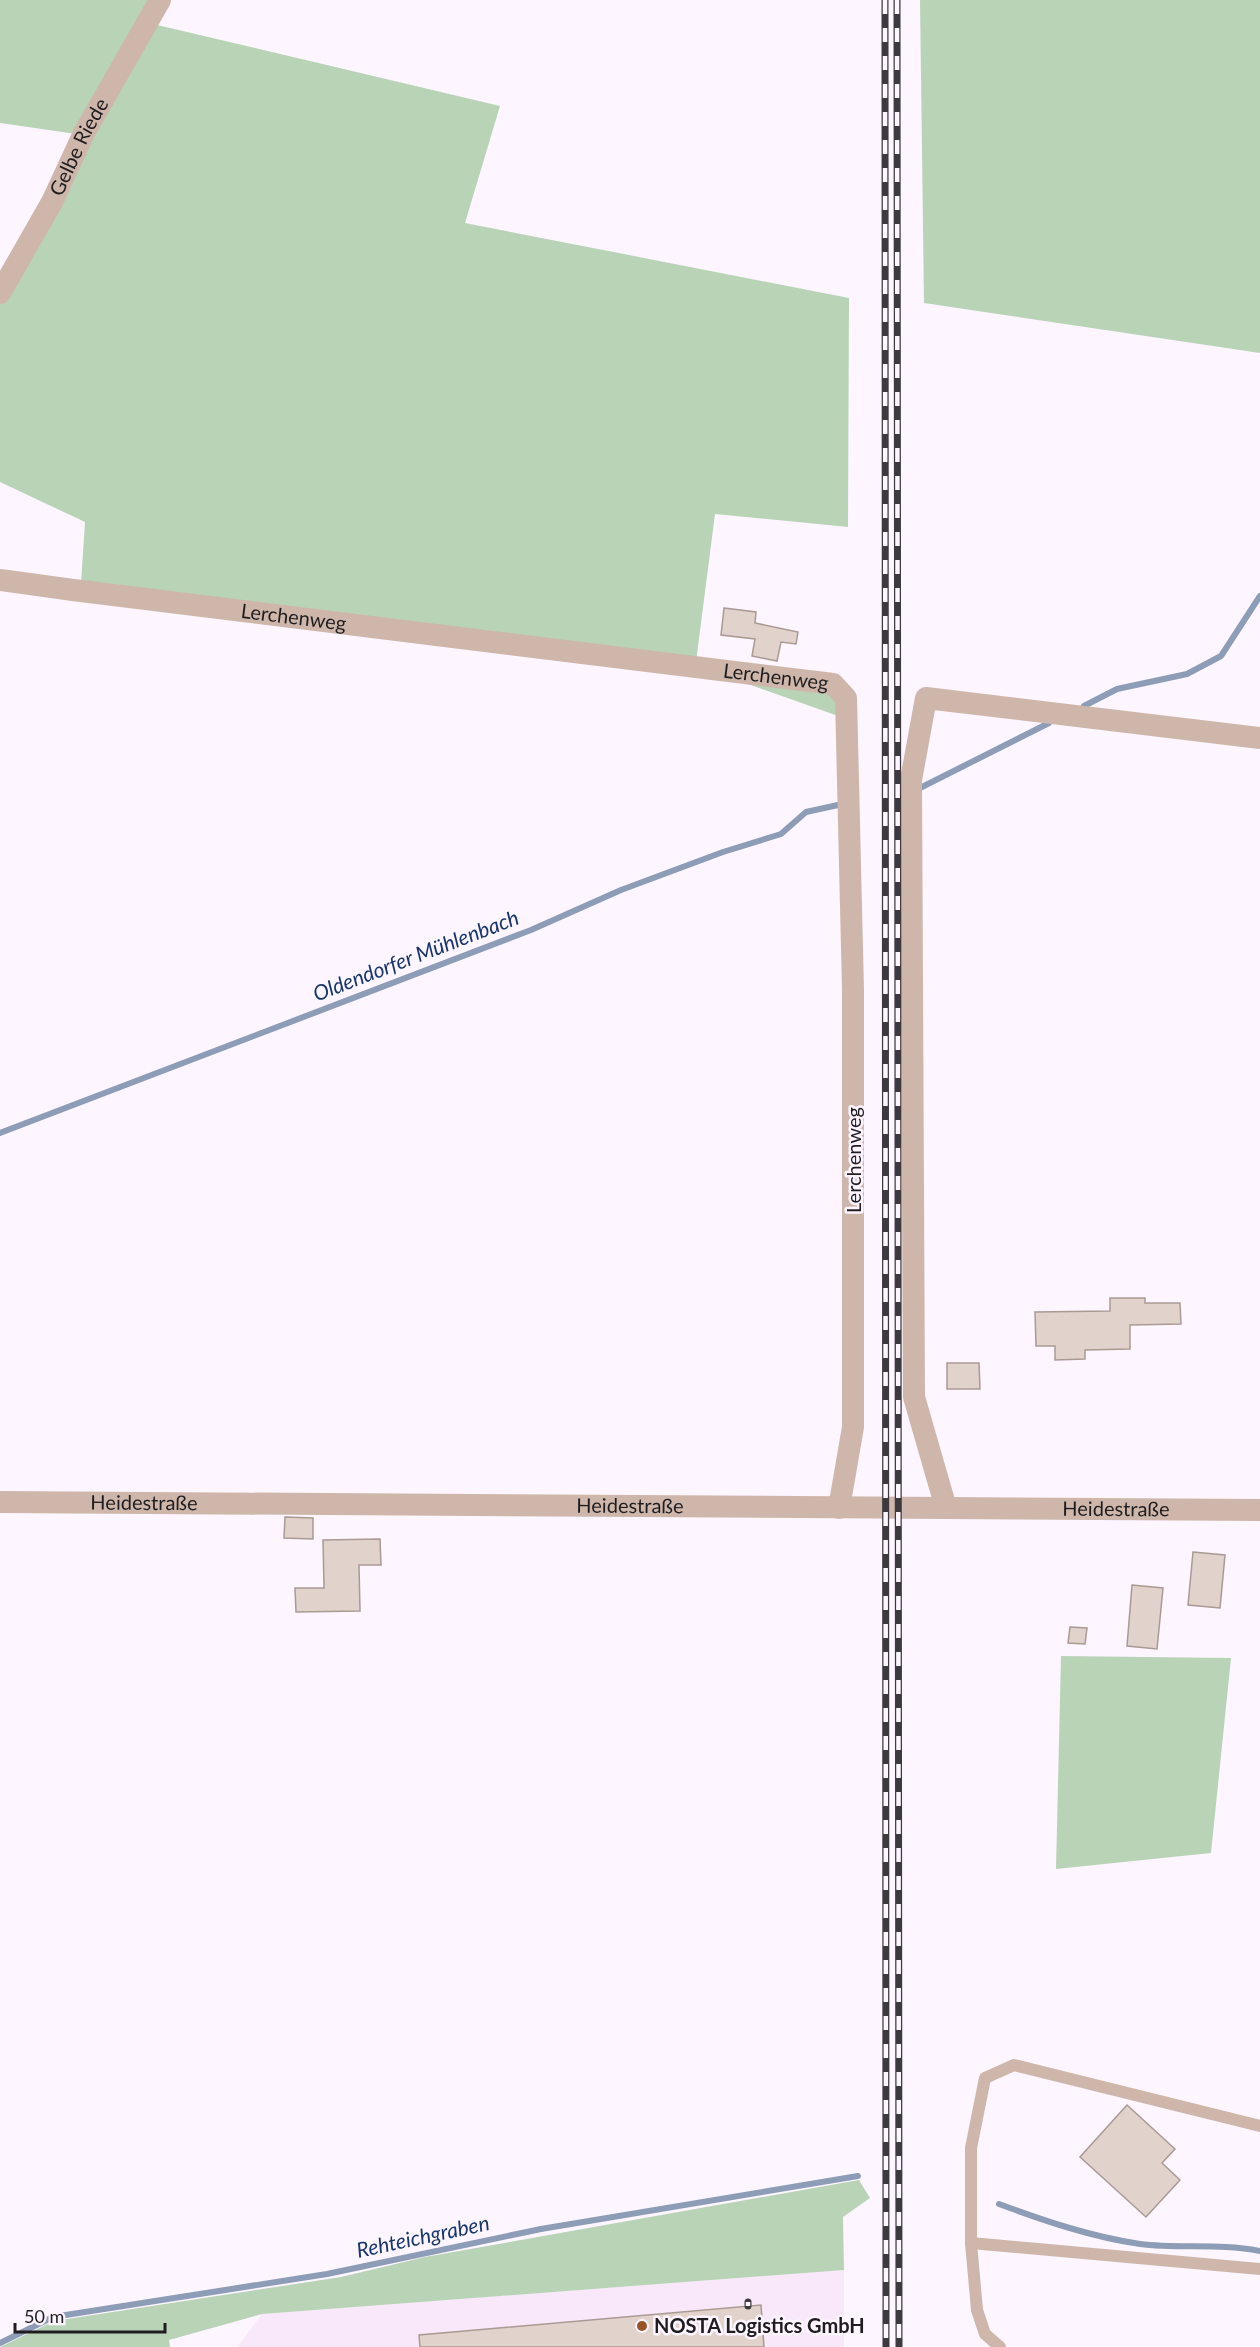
<svg xmlns="http://www.w3.org/2000/svg" width="1260" height="2347" font-family="Lato,sans-serif">
<rect width="100%" height="100%" fill="#fdf5ff"/>
<path fill="#f8e8fa" d="M844,2270V2347H237L262,2314Z"/>
<g fill="#b9d3b7">
<path d="M0,0H165L153,24L500,106L465,223L849,298L848,527L715,514L696,662L81,583L85,522L0,482V293L83,135L0,123Z"/>
<path d="M920,0H1260V353L924,303Z"/>
<path d="M745,683L828,692L839,702L841,717Z"/>
<path d="M1061,1656L1231,1658L1211,1853L1056,1869Z"/>
<path d="M859,2180L870,2198L843,2217L844,2270L262,2314L169,2340L170,2347H0L54,2321L341,2277L425,2257Z"/>
</g>
<g fill="none" stroke-linecap="round" stroke-linejoin="round">
<g stroke="#8d9cb7" stroke-width="6">
<path d="M1084,706L1117,689L1187,674L1221,656L1260,596"/>
<path d="M918,789L1049,723"/>
<path d="M0,1133L531,930L621,890L723,852L781,834L806,812L838,805"/>
<path d="M999,2204C1045,2221 1092,2237 1140,2244C1180,2249 1219,2243 1260,2251"/>
<path d="M0,2343L53,2317L327,2274L541,2229L858,2176"/>
</g>
</g>
<g fill="#e2d2cc" stroke="#a99a94" stroke-width="1.5">
<path d="M724,608L756,612L755,623L798,632L796,644L781,642L777,661L752,656L755,639L721,635Z"/>
<path d="M1110,1298H1145V1303H1180L1181,1324L1130,1325V1349L1085,1350V1359L1055,1360V1346H1036L1035,1312L1110,1311Z"/>
<path d="M947,1363H979L980,1389H947Z"/>
<path d="M285,1517L313,1518V1539L284,1538Z"/>
<path d="M380,1539L381,1565H359L360,1611L296,1612L295,1588H324L323,1540Z"/>
<path d="M1193,1552L1225,1555L1220,1608L1188,1605Z"/>
<path d="M1132,1585L1163,1588L1157,1649L1127,1646Z"/>
<path d="M1070,1627L1087,1628L1085,1644L1068,1643Z"/>
<path d="M1127,2105L1175,2149L1162,2163L1180,2180L1146,2217L1080,2157Z"/>
<path d="M761,2305L764,2347H420L419,2335Z"/>
</g>
<g fill="none" stroke-linecap="round" stroke-linejoin="round">
<g stroke="#ceb7aa" stroke-width="12">
<path d="M971,2243L1260,2269"/>
<path d="M1000,2347L985,2334L977,2310L971,2243V2148L985,2078L1014,2065L1260,2126"/>
</g>
<g stroke="#ceb7aa" stroke-width="22">
<path id="s1" d="M0,293L52,202L83,135L160,0"/>
<path id="s2" d="M0,580L73,590L833,684L846,698L853,990V1427L839,1508"/>
<path id="s3" d="M0,1502L1260,1510"/>
<path d="M946,1508L914,1397L911,780L926,698L1260,738"/>
</g>
<g stroke="#3d3a3f" stroke-width="7">
<g id="rail">
<path d="M885,0L886,2347"/>
<path d="M897,0L899,2347"/>
<path d="M748,2302V2306"/>
</g>
</g>
<use href="#rail" stroke="#fdf5ff" stroke-width="4.5" stroke-dasharray="14" stroke-linecap="butt"/>
</g>
<circle fill="#985327" stroke="#fdf5ff" stroke-width="2" cx="642" cy="2326" r="6"/>
<g text-anchor="middle" stroke-width="5" stroke-linejoin="round" paint-order="stroke">
<g font-size="20" fill="#201d21" stroke="#fdf5ff">
<text dy="7" stroke="none"><textPath href="#s1" startOffset="166">Gelbe Riede</textPath></text>
<text dy="7" stroke="none"><textPath href="#s2" startOffset="296">Lerchenweg</textPath></text>
<text dy="7" stroke="none"><textPath href="#s2" startOffset="782">Lerchenweg</textPath></text>
<text transform="translate(854 1160) rotate(-90)" y="7">Lerchenweg</text>
<text dy="7" stroke="none"><textPath href="#s3" startOffset="144">Heidestraße</textPath></text>
<text dy="7" stroke="none"><textPath href="#s3" startOffset="630">Heidestraße</textPath></text>
<text dy="7" stroke="none"><textPath href="#s3" startOffset="1116">Heidestraße</textPath></text>
</g>
<g font-size="20" font-weight="bold" fill="#201d21" stroke="#fdf5ff" text-anchor="start">
<text x="654" y="2333">NOSTA Logistics GmbH</text>
</g>
<g font-size="21" font-style="italic" fill="#17366c" stroke="#fdf5ff">
<text transform="translate(416 956) rotate(-21)" y="7">Oldendorfer Mühlenbach</text>
<text transform="translate(423 2237) rotate(-12)" y="7">Rehteichgraben</text>
</g>
</g>
<path d="M15 2323v9h150v-9" fill="none" stroke="#201d21" stroke-width="3"/>
<text x="24" y="2323" font-size="18" fill="#201d21" stroke="#fdf5ff" stroke-width="4.5" paint-order="stroke">50 m</text>
</svg>
